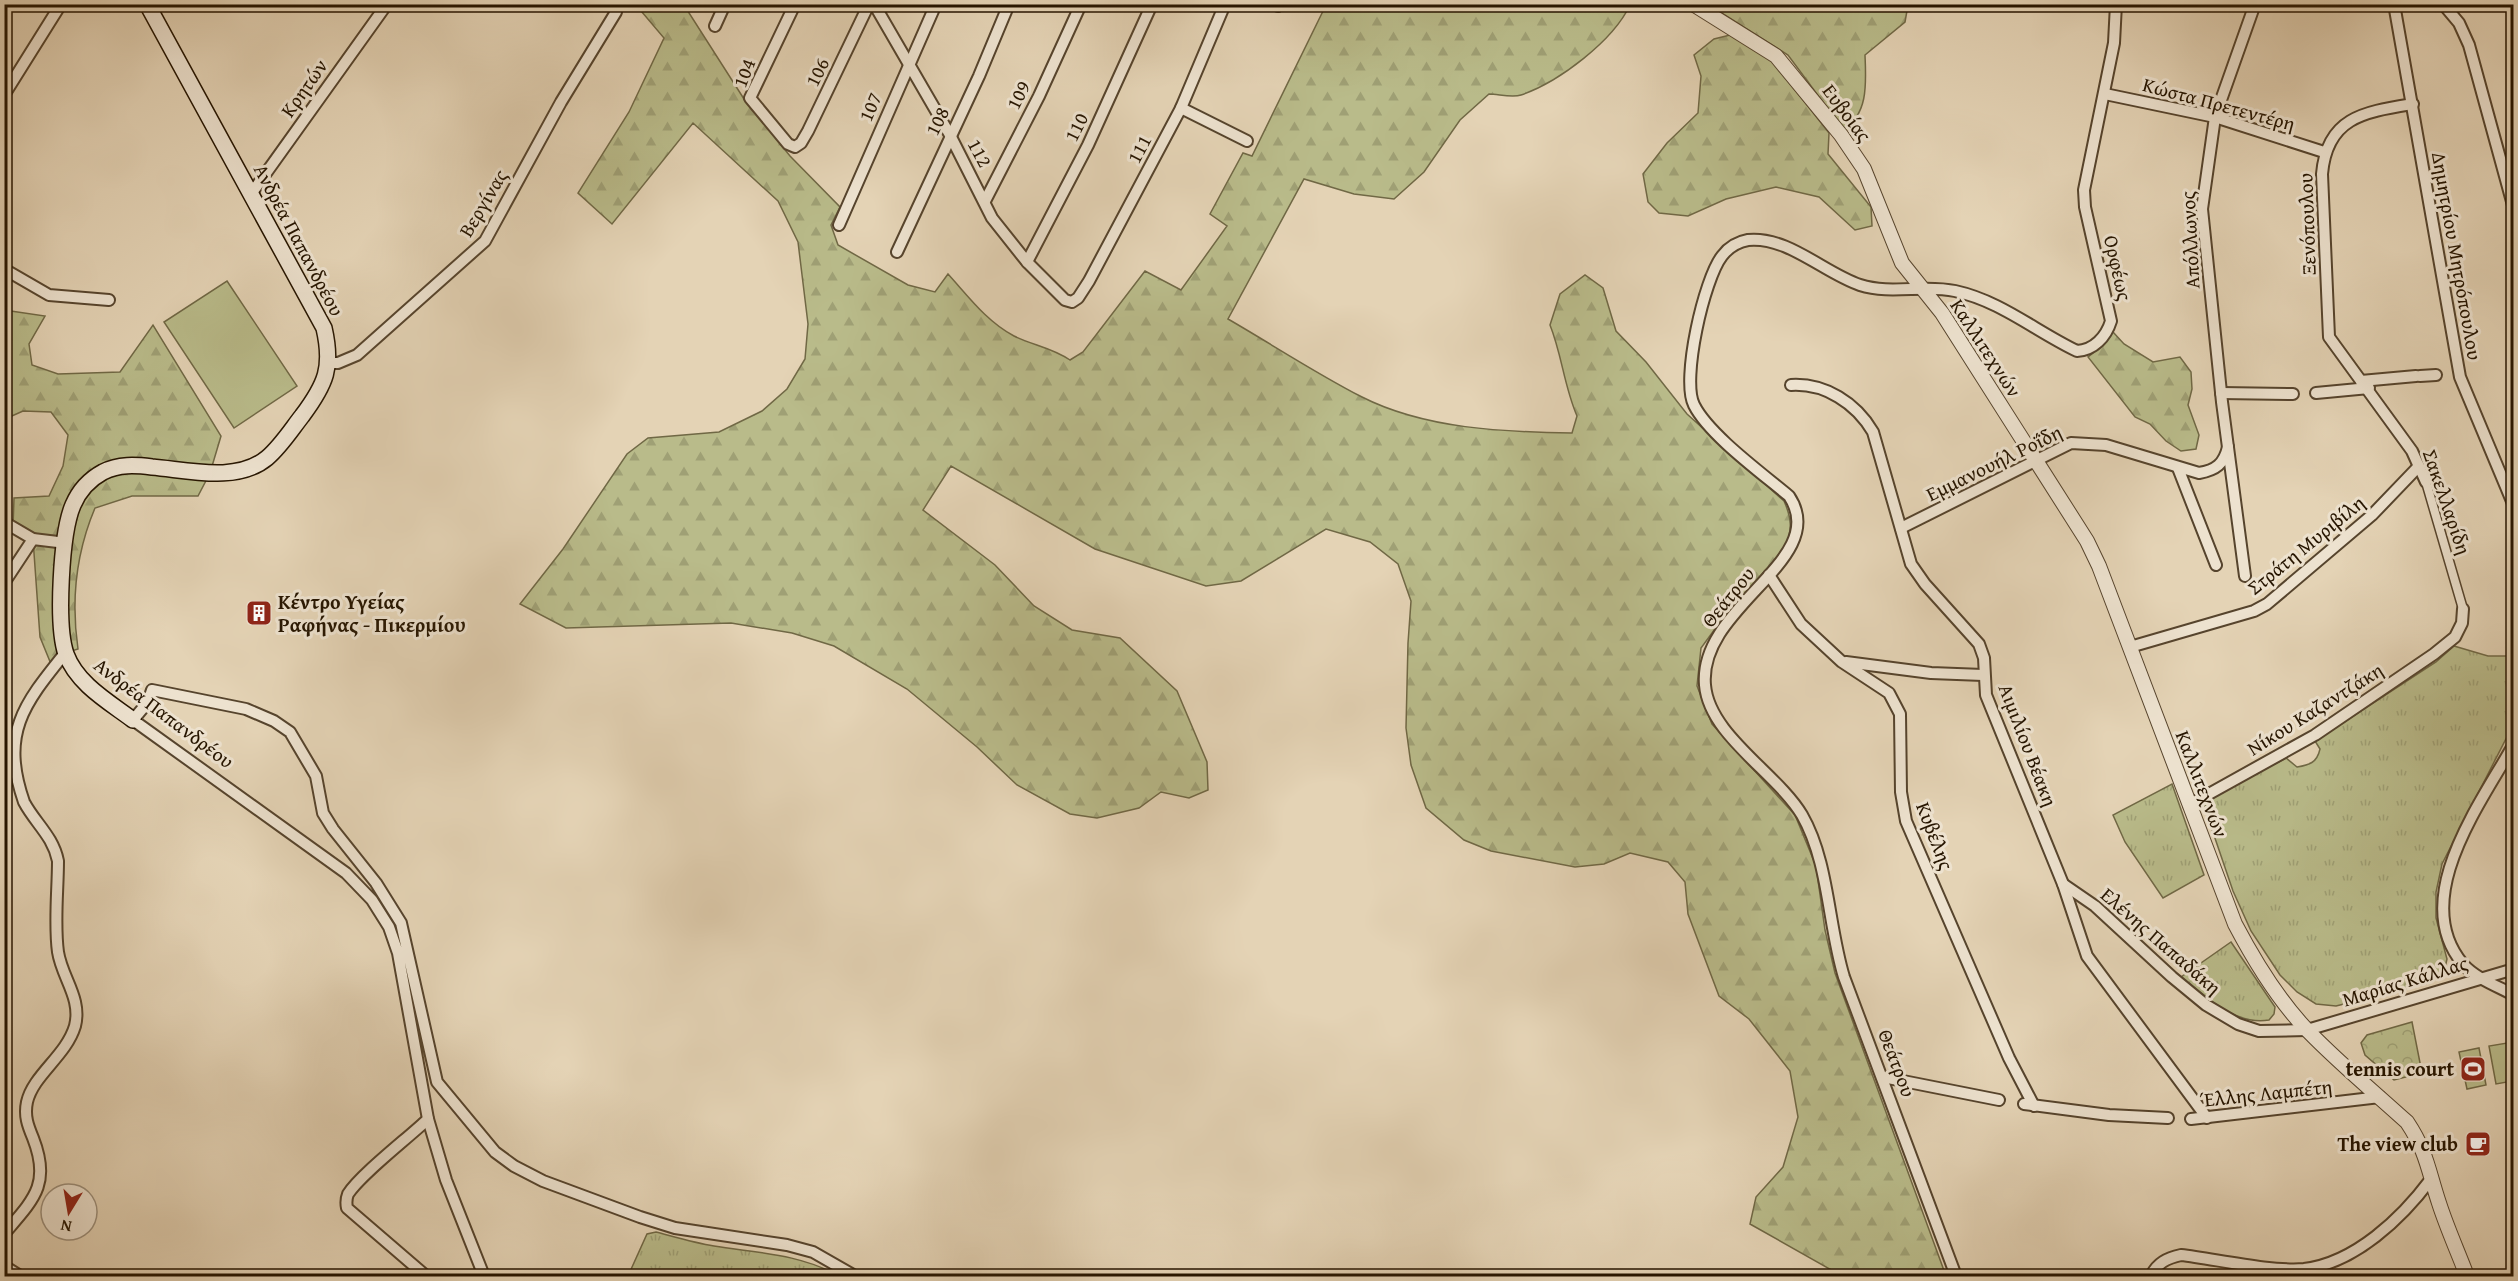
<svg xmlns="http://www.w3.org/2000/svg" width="2518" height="1281" font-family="'Gentium Book Plus',serif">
<defs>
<pattern id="grass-tufts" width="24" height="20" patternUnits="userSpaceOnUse" patternTransform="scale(1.5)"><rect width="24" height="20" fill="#b9bb8a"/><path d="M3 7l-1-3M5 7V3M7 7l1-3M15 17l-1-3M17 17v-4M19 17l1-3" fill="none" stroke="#9fa075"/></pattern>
<pattern id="forest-firs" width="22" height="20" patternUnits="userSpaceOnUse" patternTransform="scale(1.5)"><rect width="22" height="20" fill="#b9bb8a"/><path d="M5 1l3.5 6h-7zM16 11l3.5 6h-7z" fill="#9fa075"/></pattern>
<pattern id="park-crowns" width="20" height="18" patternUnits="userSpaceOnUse" patternTransform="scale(1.5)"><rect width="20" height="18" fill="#b9bb8a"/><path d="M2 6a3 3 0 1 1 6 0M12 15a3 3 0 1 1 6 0" fill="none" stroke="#9fa075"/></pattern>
</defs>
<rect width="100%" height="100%" fill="#e4d3b5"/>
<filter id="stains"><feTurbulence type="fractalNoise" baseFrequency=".00333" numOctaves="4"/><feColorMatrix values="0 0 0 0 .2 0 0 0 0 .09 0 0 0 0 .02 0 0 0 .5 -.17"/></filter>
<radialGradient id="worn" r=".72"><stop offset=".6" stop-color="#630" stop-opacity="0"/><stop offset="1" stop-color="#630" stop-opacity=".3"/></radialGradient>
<g fill="url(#grass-tufts)" stroke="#706845" stroke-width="1.5">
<path d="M2454,646L2488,656H2513V725L2442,864L2436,892V918L2447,959L2444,972L2432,982L2336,1006L2316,1004L2297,992L2280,975L2251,931L2233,891L2204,806L2221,792L2286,758L2297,767C2309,765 2317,763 2320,749L2315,741L2436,662Z"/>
<path d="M2172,784L2204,875L2163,898L2125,842L2113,815Z"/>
<path d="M2231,942L2275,1007L2274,1014L2269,1020C2236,1026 2206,997 2181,977Z"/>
<path d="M656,1232C675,1237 695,1243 714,1246C758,1253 800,1254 839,1276H628L647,1234Z"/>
</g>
<g fill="url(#forest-firs)" stroke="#706845" stroke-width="1.5">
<path d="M636,5H684L744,99L790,156L840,207L831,225L838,245L908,285L935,292L948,274C968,296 987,322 1014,336C1032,345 1053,348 1070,360L1083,352L1145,271L1181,290L1227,226L1210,214L1243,153L1252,156L1326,5H1630C1613,41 1559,82 1521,95C1512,98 1498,94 1489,94L1460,120L1424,172L1394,199L1354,194L1304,179L1228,319C1273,345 1317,374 1362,397C1425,429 1504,432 1572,433L1577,416C1564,386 1562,355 1550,325L1560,294L1585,275L1603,288L1616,331L1646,362L1687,414L1784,501C1792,519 1792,529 1786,547L1723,618L1701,648L1697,686L1712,724L1795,815L1816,866L1825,930L1835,973L1946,1276H1842L1750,1224L1756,1197L1783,1167L1798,1117L1790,1071L1749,1019L1719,996L1688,914L1685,882L1668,862L1630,853L1604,864L1575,867L1491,851L1464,840L1426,808L1411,765L1406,728L1408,643L1411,601L1398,564L1370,542L1326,529L1241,581L1206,586L1095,549L951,466L923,510L995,565L1034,606L1072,630L1120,638L1177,691L1207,762L1208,790L1189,798L1161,792L1139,808L1097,818L1070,814L1017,785L977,747L907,689L834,646L792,633L731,623L566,628L520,604L563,549L627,454L648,438L719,432L762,411L787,389L805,359L808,324L798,242L778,201L693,123L612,224L578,193L629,112L664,38Z"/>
<path d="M1709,5H1908L1905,22L1865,55C1866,81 1869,115 1843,129L1788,55Z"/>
<path d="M1730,35L1771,59L1829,133L1828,154L1871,207L1872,226L1855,230L1819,197L1776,187L1726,199L1688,216L1659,213L1648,202L1643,174L1667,143L1698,113L1701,76L1694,55L1714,39Z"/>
<path d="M4,310L45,316L29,344L32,365L58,374L120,372L153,325L221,436L210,473L198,496H132L95,508C76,553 71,601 78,649L65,653L51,664L40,637L33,539L13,527L14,498L49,496L63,466L68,435L51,412L23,411L5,419Z"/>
<path d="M2113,332L2124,344L2153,362L2180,357L2191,372L2192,389L2188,405L2199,435L2196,449L2181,451L2166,441L2150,424L2135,417L2088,357L2101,347Z"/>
</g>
<path fill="url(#park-crowns)" stroke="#706845" stroke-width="1.5" d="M2412,1022L2422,1073L2394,1080L2365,1055L2361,1043L2367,1035Z"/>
<g fill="#b9bb8a" stroke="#706845" stroke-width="1.5">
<path d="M227,281L297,386L234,428L164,322Z"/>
<path d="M2507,1043L2513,1081L2496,1084L2489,1046Z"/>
<path d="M2479,1048L2486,1085L2467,1089L2459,1052Z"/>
</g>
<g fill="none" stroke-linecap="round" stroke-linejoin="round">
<g stroke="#56442d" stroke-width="11">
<path id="pedestrian" d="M2426,482L2463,609"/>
</g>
<g stroke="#56442d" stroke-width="14">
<g id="minor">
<path d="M795,4L750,98L788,144L795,147L801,143L808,131L869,4"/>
<path d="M874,4L950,135L992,218L1027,262L1065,300L1072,302L1078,298L1089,281L1181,108L1225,4"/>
<path d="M1274,4L1278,6"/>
<path d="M2394,4L2460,377L2514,506"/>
<path d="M2443,4L2459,23L2469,45L2514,209"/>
<path d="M715,26L725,4"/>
<path d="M2105,94L2215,117L2324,152"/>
<path d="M4,95L61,4"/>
<path d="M2413,104C2364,112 2327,117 2322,174L2329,337L2412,451L2426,482"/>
<path d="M1181,108L1247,141"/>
<path d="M251,194L387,4"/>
<path d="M985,201L1039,96L1081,4"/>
<path d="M839,225L936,4"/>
<path d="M897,252L979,76L1009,4"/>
<path d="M1027,262L1088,145L1152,4"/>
<path d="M4,269L49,295L109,300"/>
<path d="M329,363H338L357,355L485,241L561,102L616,12"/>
<path d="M2420,376L2436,375"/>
<path d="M2361,381L2416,376"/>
<path d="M1791,385C1825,383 1856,403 1873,432L1911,564L1925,584L1979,644L1984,658L1986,695L2063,884L2087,956L2207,1118"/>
<path d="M2221,393L2293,394"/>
<path d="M2316,393L2369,388"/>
<path d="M2178,468L2216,565"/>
<path d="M4,522L33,539L66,543"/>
<path d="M1901,528L2071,443L2106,445L2199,473C2216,470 2224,464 2228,447"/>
<path d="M1769,575L1801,624L1842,662L1889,693L1900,714L1901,792L1906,821L2009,1058L2034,1106"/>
<path d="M2245,576L2222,402L2202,209L2215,117L2255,4"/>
<path d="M4,583L33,539"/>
<path d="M2130,647L2254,611L2267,604L2372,515L2419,466"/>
<path d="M1846,662L1931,673L1983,675"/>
<path d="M2514,744C2481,803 2408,899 2463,964C2475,978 2497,986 2514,995"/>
<path d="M2189,805L2315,735L2434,654L2455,637L2462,623L2463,609"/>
<path d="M2063,884L2095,906L2172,977L2206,1005L2238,1024L2259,1031L2307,1030L2514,969"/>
<path d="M1883,1077L1999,1100"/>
<path d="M2024,1104L2109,1115L2168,1118"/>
<path d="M2191,1119L2380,1097"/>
<path d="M4,1234C34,1199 51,1184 33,1138C28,1126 24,1116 27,1102C33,1075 66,1056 75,1026C82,998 62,978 58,952C54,923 58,890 58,861C53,836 35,823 24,802C0,733 24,704 65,653"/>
<path d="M4,1266L20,1276"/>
<path d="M426,1276L347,1208C346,1203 346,1199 348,1194C361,1174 408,1138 428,1119"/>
<path d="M484,1276L446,1180L428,1119L398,953L389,927L372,900L346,873L133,720L148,702L152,690L246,709L274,721L290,732L316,776L323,813L333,829L376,883L401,923L437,1082L495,1152L514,1166L543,1181L640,1217L675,1228L787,1245L813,1252L855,1276"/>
<path d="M1956,1276L1844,977C1828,925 1829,862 1802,815C1777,773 1709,735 1705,685C1698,606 1832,560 1789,496C1763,474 1709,435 1694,405C1681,380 1704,279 1722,256C1728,248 1737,242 1748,240C1788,236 1824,273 1860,285C1891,295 1924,284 1955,291C2001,301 2035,331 2077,351C2094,350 2106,337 2111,321L2085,207L2084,190L2114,43L2116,4"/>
<path d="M2151,1276C2157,1263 2167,1258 2181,1255C2215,1259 2272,1272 2304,1269C2355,1263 2402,1218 2431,1179"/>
</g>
</g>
<g stroke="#56442d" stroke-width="16">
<path id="tertiary" d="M1693,4L1776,56L1841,135L1864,169L1902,263L1942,313L2087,541L2099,566L2235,924C2255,962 2278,1000 2308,1031C2339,1063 2374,1092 2407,1122C2427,1152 2428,1170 2439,1203C2447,1228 2458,1252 2467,1276"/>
</g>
<g stroke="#261500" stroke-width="18">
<path id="secondary" d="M133,720C109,702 77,684 66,654C56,625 61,533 73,505C79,491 90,479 103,472C119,464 135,465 152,467C188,470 237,483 267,458C281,446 291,430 302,416C326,384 333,367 324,328L147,4"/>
</g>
<use href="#pedestrian" stroke="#ede2cf" stroke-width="8"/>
<use href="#minor" stroke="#ede2cf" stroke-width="10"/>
<use href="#tertiary" stroke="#ede2cf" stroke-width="14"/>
<use href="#secondary" stroke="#ede2cf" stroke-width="15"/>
</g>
<defs>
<g id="building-square" transform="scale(1.35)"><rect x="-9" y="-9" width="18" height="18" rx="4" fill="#8f2418" stroke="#ede2cf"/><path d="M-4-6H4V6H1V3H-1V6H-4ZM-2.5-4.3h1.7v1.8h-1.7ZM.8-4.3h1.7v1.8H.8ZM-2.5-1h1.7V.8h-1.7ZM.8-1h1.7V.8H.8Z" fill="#fff"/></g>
<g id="stadium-square" transform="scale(1.35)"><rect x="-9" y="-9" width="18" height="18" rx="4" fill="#8f2418" stroke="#ede2cf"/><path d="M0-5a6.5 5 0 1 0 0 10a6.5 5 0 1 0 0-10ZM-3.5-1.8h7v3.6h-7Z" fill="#fff"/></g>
<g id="cafe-square" transform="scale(1.35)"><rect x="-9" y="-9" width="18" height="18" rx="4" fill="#8f2418" stroke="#ede2cf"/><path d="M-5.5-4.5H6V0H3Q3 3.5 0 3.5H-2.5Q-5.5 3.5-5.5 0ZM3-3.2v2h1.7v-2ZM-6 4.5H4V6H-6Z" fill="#fff"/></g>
</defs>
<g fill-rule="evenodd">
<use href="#building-square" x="259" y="613"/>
<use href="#stadium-square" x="2473" y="1069"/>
<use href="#cafe-square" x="2478" y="1144"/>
</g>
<g text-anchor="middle" stroke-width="6" stroke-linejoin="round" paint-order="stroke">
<g font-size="20" fill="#261500" stroke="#ede2cf">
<text transform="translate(817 72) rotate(-64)" y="7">106</text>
<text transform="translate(744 73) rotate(-69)" y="7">104</text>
<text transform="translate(304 88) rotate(-55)" y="7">Κρητών</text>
<text transform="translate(1018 95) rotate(-64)" y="7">109</text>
<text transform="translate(2219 104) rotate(15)" y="7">Κώστα Πρετεντέρη</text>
<text transform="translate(870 107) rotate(-67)" y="7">107</text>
<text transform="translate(1847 113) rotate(53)" y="7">Ευβοίας</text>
<text transform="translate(937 121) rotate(-64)" y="7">108</text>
<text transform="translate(1076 127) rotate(-64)" y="7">110</text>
<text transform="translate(1139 149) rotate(-62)" y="7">111</text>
<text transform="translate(980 153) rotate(62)" y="7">112</text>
<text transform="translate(483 203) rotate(-59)" y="7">Βεργίνας</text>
<text transform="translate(2307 224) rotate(-92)" y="7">Ξενόπουλου</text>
<text transform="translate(299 240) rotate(62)" y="7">Ανδρέα Παπανδρέου</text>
<text transform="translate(2190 240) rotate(-93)" y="7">Απόλλωνος</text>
<text transform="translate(2457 256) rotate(80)" y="7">Δημητρίου Μητρόπουλου</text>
<text transform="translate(2118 268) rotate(77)" y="7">Ορφέως</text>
<text transform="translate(1986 348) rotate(57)" y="7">Καλλιτεχνών</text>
<text transform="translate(1994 463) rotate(-26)" y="7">Εμμανουήλ Ροΐδη</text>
<text transform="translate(2447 502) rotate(71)" y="7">Σακελλαρίδη</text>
<text transform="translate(2306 545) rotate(-39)" y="7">Στράτη Μυριβίλη</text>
<text transform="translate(1728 597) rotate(-51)" y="7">Θεάτρου</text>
<text transform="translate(2315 709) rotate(-32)" y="7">Νίκου Καζαντζάκη</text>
<text transform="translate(164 713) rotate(37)" y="7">Ανδρέα Παπανδρέου</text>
<text transform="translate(2028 745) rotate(69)" y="7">Αιμιλίου Βέακη</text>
<text transform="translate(2202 784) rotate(69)" y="7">Καλλιτεχνών</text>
<text transform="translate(1935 836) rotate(69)" y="7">Κυβέλης</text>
<text transform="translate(2161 941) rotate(41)" y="7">Ελένης Παπαδάκη</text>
<text transform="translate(2405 981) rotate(-17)" y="7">Μαρίας Κάλλας</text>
<text transform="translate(1897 1063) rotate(69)" y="7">Θεάτρου</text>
<text transform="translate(2266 1093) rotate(-6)" y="7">Έλλης Λαμπέτη</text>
</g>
<g font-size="20" font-weight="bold" fill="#261500" stroke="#ede2cf" text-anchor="end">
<text x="278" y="609" text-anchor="start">Κέντρο Υγείας<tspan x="278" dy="23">Ραφήνας - Πικερμίου</tspan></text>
<text x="2454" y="1076">tennis court</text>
<text x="2458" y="1151">The view club</text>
</g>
</g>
<rect width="2518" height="1281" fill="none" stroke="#e4d3b5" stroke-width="24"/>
<rect x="6" y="6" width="2506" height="1269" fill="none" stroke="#261500" stroke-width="3"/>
<rect x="12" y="12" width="2494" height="1257" fill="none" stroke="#261500" stroke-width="1.5"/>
<g transform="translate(69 1212) rotate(191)"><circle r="28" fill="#ede2cf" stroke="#9d907c" stroke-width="1.5"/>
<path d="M0-4.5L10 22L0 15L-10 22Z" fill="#8f2418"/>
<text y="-9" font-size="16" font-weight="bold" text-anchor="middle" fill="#261500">N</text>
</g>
<rect width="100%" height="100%" filter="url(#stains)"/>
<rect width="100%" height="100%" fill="url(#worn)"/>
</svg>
